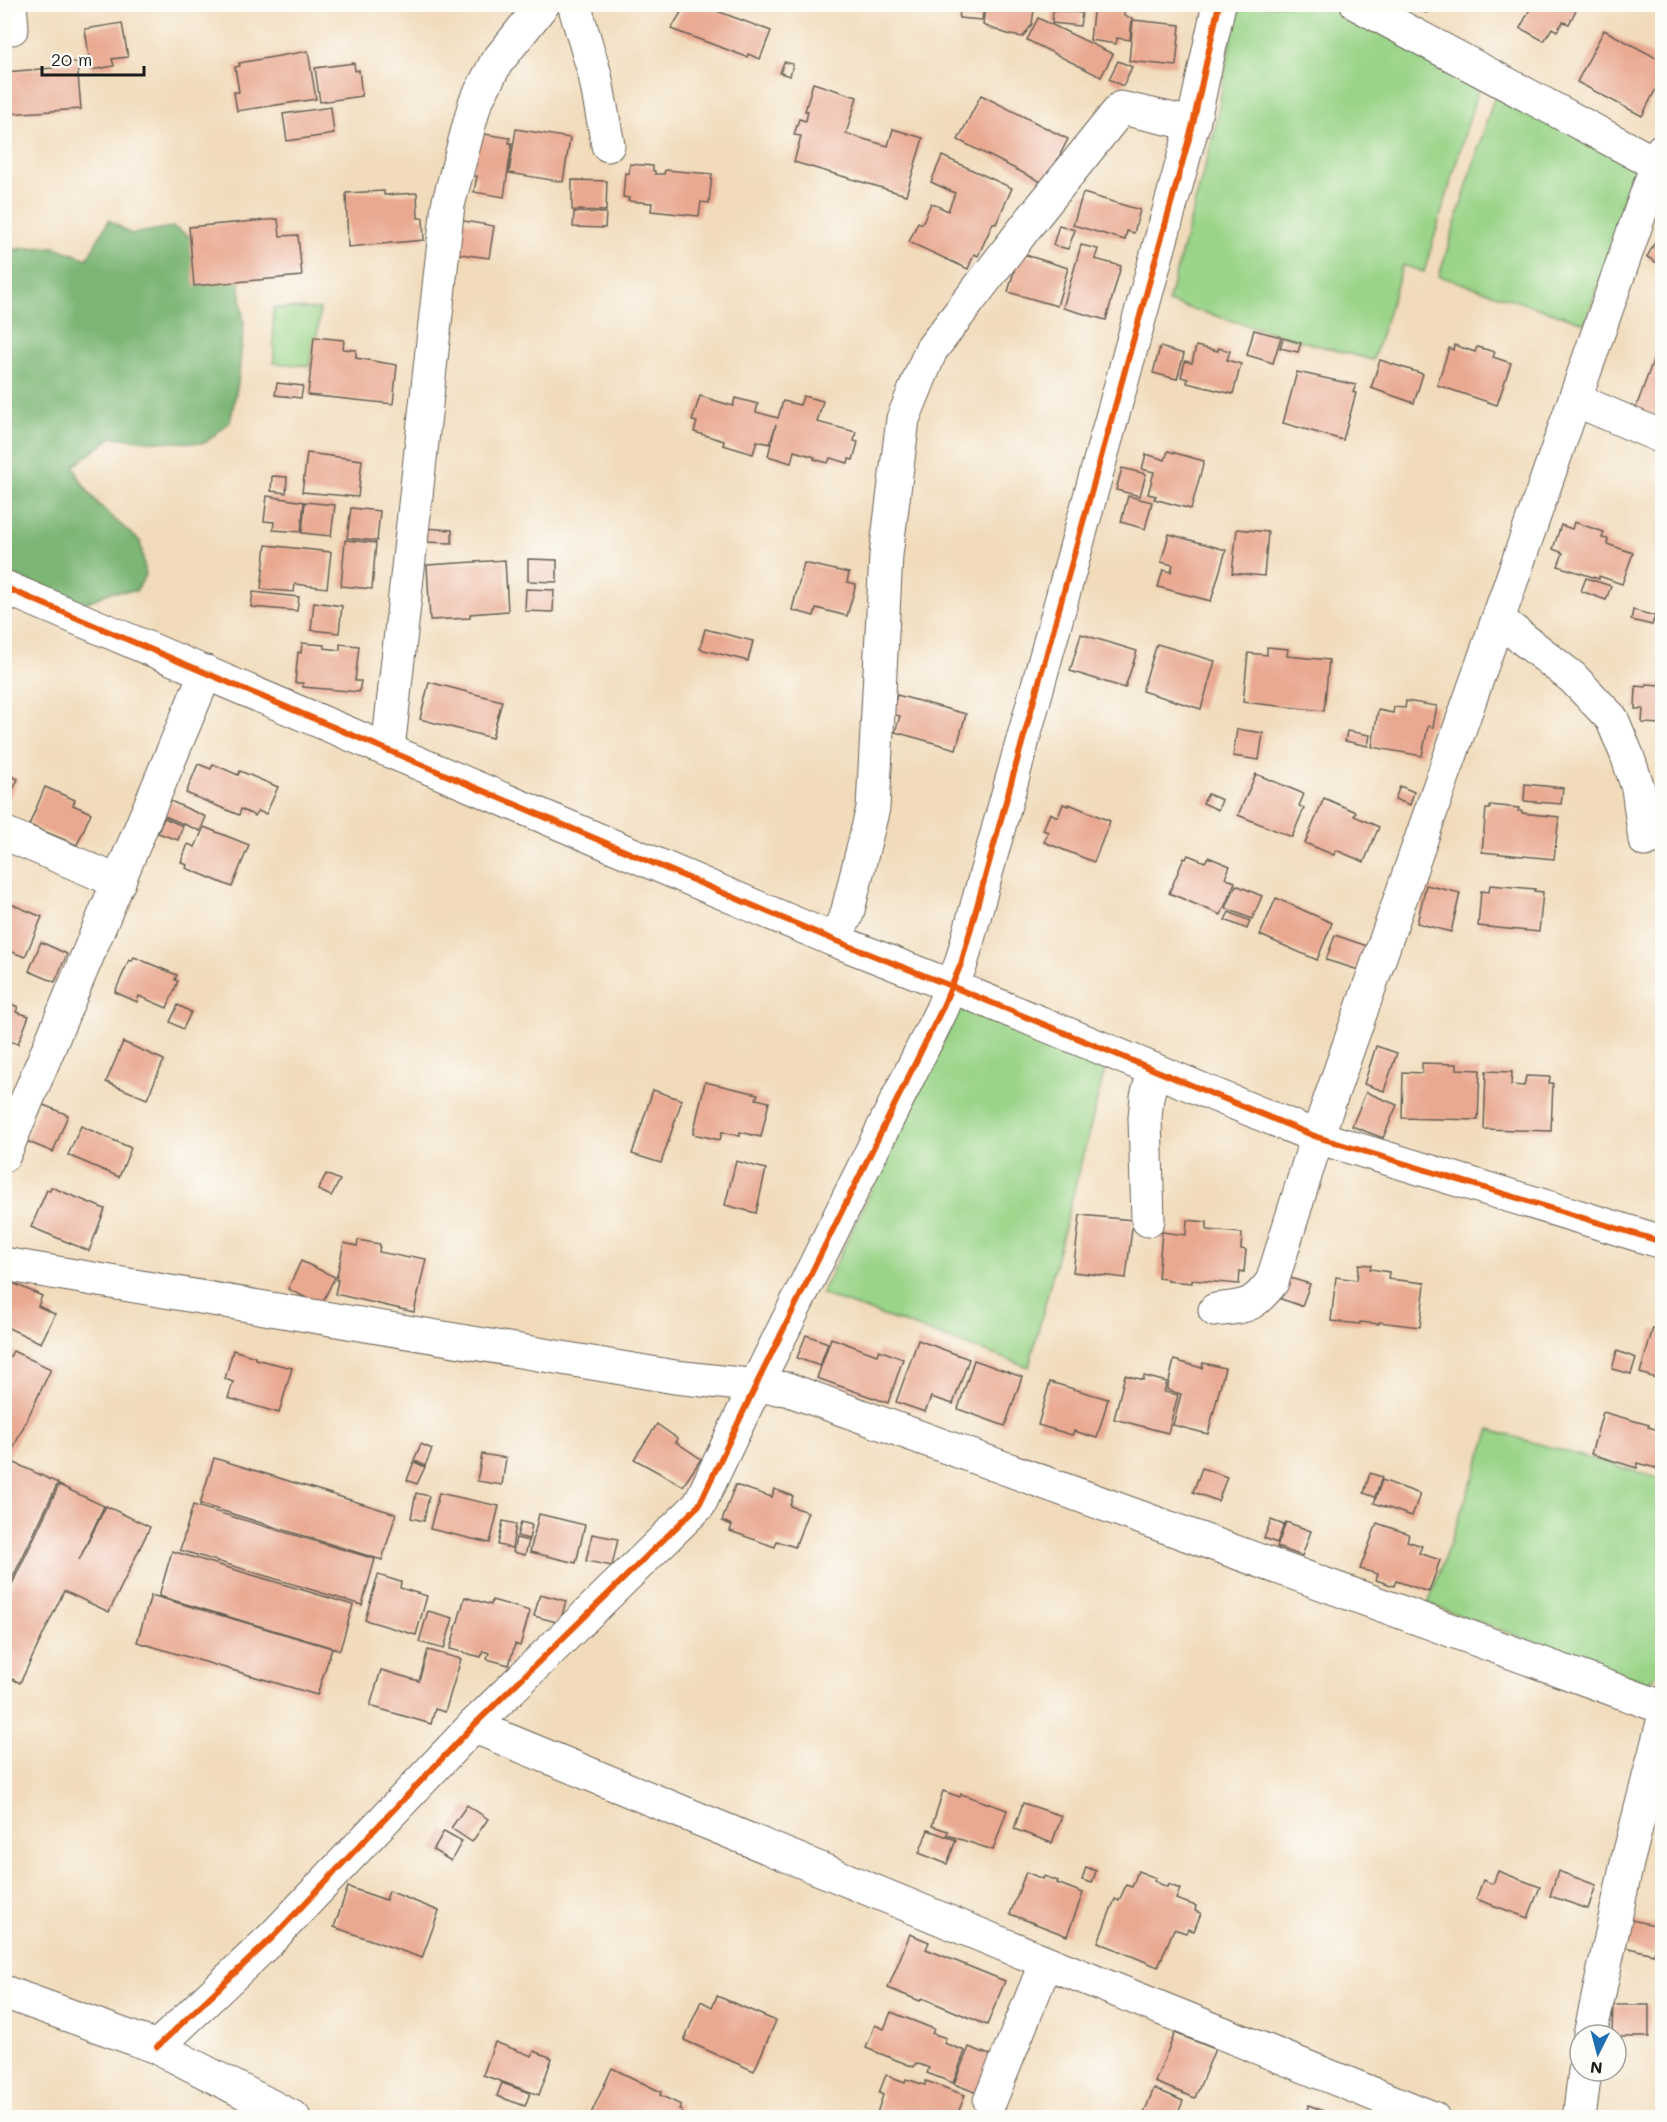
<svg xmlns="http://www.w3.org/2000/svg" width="1667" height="2122" font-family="Mali,sans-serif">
<rect width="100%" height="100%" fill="#fdfcf7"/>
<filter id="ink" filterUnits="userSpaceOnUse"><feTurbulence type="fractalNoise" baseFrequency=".0167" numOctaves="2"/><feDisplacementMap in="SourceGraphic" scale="12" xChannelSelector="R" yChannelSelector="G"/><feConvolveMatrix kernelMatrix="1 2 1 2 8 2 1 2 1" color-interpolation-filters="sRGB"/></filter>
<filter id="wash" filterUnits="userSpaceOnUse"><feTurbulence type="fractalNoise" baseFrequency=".008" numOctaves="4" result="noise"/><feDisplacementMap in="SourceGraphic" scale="24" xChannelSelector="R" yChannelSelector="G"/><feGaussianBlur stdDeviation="1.35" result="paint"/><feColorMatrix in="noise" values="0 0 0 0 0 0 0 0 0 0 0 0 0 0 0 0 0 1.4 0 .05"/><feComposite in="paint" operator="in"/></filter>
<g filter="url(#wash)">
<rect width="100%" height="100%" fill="#f1dbbb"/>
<g fill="#9ad488" stroke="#5b7852" stroke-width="1.5">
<path d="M1237,5H1331L1479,86L1424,272L1403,265L1373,360L1305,342L1168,302L1214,133Z"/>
<path d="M1497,94L1634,167L1636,178L1585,323L1439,276L1493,101Z"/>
<path d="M273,308L320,309L317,337H313L310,366L274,363Z"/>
<path d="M961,1006L1105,1069L1029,1367L821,1294Z"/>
<path d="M1490,1430L1662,1479V1653C1659,1665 1659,1680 1645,1682L1428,1604Z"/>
</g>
<path fill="#7bb674" stroke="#4c6948" stroke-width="1.5" d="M109,220L131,234L173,227L205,245L239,279L244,324L238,383L230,422L205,443L150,441L112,437L74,466C85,497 115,520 140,541L146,575L136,591L111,592L83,604L5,572V251L25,248L55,247L87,259Z"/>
<g id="blocks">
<g fill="#e9a890">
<path d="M686,4H698L771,31L760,59L748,54L747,57L671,29Z"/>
<path d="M929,4V10L913,5V4Z"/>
<path d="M961,4H984L982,20L959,18Z"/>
<path d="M1094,4H1125L1124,16L1132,18L1130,40L1117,38L1116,44L1090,40Z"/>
<path d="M1410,4H1430L1426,13Z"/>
<path d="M1533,4H1579L1569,24L1563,22L1557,31L1552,28L1544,41L1520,28Z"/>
<path d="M985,5L1034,10L1032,24L1023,37L1010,35L983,25Z"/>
<path d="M1053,10L1082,13L1080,26L1052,23Z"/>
<path d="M1038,18L1113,54L1101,77L1027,40Z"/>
<path d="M1133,20L1180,25L1176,66L1129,61Z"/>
<path d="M122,23L128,57L112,59L114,66L91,70L85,29Z"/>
<path d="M1604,30L1662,61V77L1642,116L1577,82Z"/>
<path d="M308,51L316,99L237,111L234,92H239L235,67L240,66L239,63Z"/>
<path d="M1118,61L1132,67L1123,86L1109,79Z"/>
<path d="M77,62L81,109L8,114L5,72L53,68V63Z"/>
<path d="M784,62L793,64L790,76L780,73Z"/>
<path d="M354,63L355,71L359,70L362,96L320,102L315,68Z"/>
<path d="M813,83L857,97L846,134L888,146L893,129L923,138L906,195L794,162L801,136L794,135L799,119L806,121L808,111H805Z"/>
<path d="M981,95L1068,139L1045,184L958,140Z"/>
<path d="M331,107L334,134L287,141L283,114Z"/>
<path d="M516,129L570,138L563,182L509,173Z"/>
<path d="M478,133L510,138L509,143H512L504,197L474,192L477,176H472Z"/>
<path d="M942,156L1012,188L996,224L993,223L978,256L974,254L968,269L909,242L918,222L922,224L931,203L948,211L955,193L931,182Z"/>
<path d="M630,164L653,166V171H655V174H664L665,170L712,174L709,203L701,202L699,216L651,211L652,203L628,201L629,198L623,197L625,173L629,174Z"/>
<path d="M572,180L607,181L606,211L572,210Z"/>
<path d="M384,191V195L417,193L418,218H423L424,240L348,247L346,193Z"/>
<path d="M1083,193L1140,210L1134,233L1127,231L1125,240L1073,225Z"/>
<path d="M574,212L606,213L605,228L573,227Z"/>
<path d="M278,219L280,236L298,235L302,276L194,286L189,227Z"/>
<path d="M458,220L494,226L489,258L453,253Z"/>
<path d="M1059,225L1075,230L1068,249L1053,245Z"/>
<path d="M1662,229V266L1647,257Z"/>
<path d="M1081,245L1098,249L1095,259L1121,266L1106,320L1063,308Z"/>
<path d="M1019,253L1068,268L1057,306L1008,292Z"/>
<path d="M1254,330L1281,337L1273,363L1247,355Z"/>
<path d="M1662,336V424L1634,413Z"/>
<path d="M314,337L344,340L343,349L356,350V358L397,365L393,404L308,395Z"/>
<path d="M1283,338L1301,343L1298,352L1280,348Z"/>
<path d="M1454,345L1475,352L1477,347L1495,352L1493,357L1511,363L1497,405L1437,385L1449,348L1453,350Z"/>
<path d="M1196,346L1218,351V348L1230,351L1227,360L1241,364L1233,394L1187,383L1188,379L1181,377L1185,361L1192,363Z"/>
<path d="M1160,347L1184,354L1177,379L1153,373Z"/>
<path d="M1380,360L1423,374L1414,403L1371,388Z"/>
<path d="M1297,372L1356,385L1353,392L1356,393L1343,440L1283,423Z"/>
<path d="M277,383L303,386L301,398L275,395Z"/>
<path d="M700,396L733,406L735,398L758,404L756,412L778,418L783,401L800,405L803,396L823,401L817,422L856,432L854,441L858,442L853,460L849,459L848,463L830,458L828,463L814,459L815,457L794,451L791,463L768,456L776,424L770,444L757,441L753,454L723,445L724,441L694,432L697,422L692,421Z"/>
<path d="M1168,451L1204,461L1191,509L1154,499L1156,496L1148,494L1154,472L1142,469L1146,454L1165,460Z"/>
<path d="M307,453L362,460L358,497L302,492Z"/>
<path d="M1122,468L1146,474L1140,496L1116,490Z"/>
<path d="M272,476L287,477L286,493L271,491Z"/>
<path d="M267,496L304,502L301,532L273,530L274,522L264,521Z"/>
<path d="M1128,496L1152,502L1145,529L1121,522Z"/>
<path d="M305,502L335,505L331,536L302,533Z"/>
<path d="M351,508L380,511L377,541L347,538Z"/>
<path d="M1574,522L1604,532L1602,538L1608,539L1607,544L1633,553L1622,584L1599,576V579L1558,566L1563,553L1553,549L1561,525L1572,529Z"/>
<path d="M424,528L452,530V543L423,542Z"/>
<path d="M1237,529L1268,532L1264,576L1232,573Z"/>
<path d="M1169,534L1226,550L1211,601L1158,587L1163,570L1171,572L1173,565L1161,562Z"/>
<path d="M345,540L376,543L372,589L341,586Z"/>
<path d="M266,545L331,552L327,588L295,584L294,592L261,589Z"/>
<path d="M528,559L557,560V582L528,581Z"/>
<path d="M505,560L508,611L470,614V618L430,620L427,565Z"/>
<path d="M804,563L849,573L847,582L856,584L847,616L816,608L814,616L792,610Z"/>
<path d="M1586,578L1611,586L1606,600L1581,591Z"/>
<path d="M526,589L554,590L553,612L525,611Z"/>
<path d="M253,592L299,597L297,611L251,607Z"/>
<path d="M314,602L342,606L339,633L311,630Z"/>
<path d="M1633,610L1655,616L1652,625L1631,620Z"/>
<path d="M705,629L753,641L748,661L700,649Z"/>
<path d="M1081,634L1137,651L1125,688L1070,671Z"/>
<path d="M302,643L324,645V648L340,650V644L359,646L355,681H361L359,692L303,687V683H295L298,652L301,653Z"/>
<path d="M1157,644L1215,661L1201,709L1142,691Z"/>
<path d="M1267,647L1288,649L1287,656L1329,660L1324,711L1243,702L1248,653L1267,655Z"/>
<path d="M429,682L502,701L492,738L420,719Z"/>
<path d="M1646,684L1662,685V724L1642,723L1643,709H1635L1636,686L1646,687Z"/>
<path d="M897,695L966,714L956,749L895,732L900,716L891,714Z"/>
<path d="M1406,701L1437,706L1433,727L1428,726L1422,756L1372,747L1378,710L1393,713L1394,707L1405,708Z"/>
<path d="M1237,729L1263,733L1259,760L1233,756Z"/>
<path d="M1347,731L1370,735L1368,746L1345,741Z"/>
<path d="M198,764L211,769L213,764L238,775L240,771L278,787L266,814L258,811L255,816L241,809L239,815L186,793Z"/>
<path d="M4,773L18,779L4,809Z"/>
<path d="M1256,774L1304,794L1299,806L1304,808L1292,837L1238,815Z"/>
<path d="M1525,784L1563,788L1561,804L1524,801Z"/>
<path d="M1400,786L1414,792L1410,805L1395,799Z"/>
<path d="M45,787L75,800L73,805L91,813L77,845L29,825Z"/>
<path d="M1208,794L1222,800L1218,810L1203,803Z"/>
<path d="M1324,798L1356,812L1354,816L1379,827L1364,862L1336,850L1334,855L1305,843Z"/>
<path d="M166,799L206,817L200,831L160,814Z"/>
<path d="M1063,804L1068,806L1069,804L1110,821L1094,862L1044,842L1048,832L1043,830L1050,813L1058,817Z"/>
<path d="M1490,805L1519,808L1518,811H1522V813L1559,817L1554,859L1482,852L1486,809H1490Z"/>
<path d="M164,818L183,826L178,840L158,833Z"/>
<path d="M204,827L249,845L232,887L186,868L187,865L181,862L188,844L195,847Z"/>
<path d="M1188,855L1205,862L1208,857L1230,866L1225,878L1235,882L1221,915L1169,893L1184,858L1186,859Z"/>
<path d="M1236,885L1262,896L1252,919L1226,908Z"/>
<path d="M1426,885L1460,893L1451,932L1417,923Z"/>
<path d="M1490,885L1535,889L1534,891L1543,892L1539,932L1478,926L1481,891L1489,892Z"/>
<path d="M1276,898L1332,923L1317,960L1260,935Z"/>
<path d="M4,901L42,917L25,957L4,949Z"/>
<path d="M1229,912L1250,921L1247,929L1225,920Z"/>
<path d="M1335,935L1367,946L1359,970L1326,960Z"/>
<path d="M41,942L67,954L55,982L29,971Z"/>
<path d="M134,957L177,975L175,980L178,981L167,1008L139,996L137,1002L115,992L129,960L132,961Z"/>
<path d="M4,996L10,999L9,1003L18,1007L16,1012L29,1016L18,1044L4,1039Z"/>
<path d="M178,1005L191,1012L183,1029L170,1022Z"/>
<path d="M123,1042L164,1060L147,1099L106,1082Z"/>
<path d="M1376,1046L1397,1053L1384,1091L1364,1084Z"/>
<path d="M1422,1063L1457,1064V1069L1480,1070L1478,1120L1402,1118L1403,1072L1422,1073Z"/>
<path d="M1486,1071L1512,1072L1511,1085L1524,1086L1526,1076L1550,1077L1549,1083H1553L1551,1131L1484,1129Z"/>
<path d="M705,1082L758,1094L756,1099L769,1102L761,1137L740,1132V1136L722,1132L720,1140L693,1134Z"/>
<path d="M653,1090L682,1100L661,1163L632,1154Z"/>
<path d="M1366,1092L1397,1105L1383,1138L1352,1126Z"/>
<path d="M41,1104L68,1115L53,1152L26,1141Z"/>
<path d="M81,1126L131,1148L119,1177L68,1155Z"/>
<path d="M736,1161L766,1169L756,1213L725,1205Z"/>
<path d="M326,1174L340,1180L331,1196L318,1190Z"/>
<path d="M51,1187L105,1209L89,1251L31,1227L47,1190L50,1191Z"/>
<path d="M1080,1215L1133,1220L1126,1278L1073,1272Z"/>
<path d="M1187,1220L1207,1222V1230L1242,1233L1241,1249L1246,1250L1244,1272L1240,1271L1239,1284L1192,1280V1283L1167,1281V1279L1158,1278L1162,1232L1186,1235Z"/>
<path d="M358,1240L380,1244L379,1252L409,1258L410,1256L426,1259L414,1312L335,1294L338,1280H336L344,1243L357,1246Z"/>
<path d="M301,1261L335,1277L321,1305L288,1289Z"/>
<path d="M1359,1264L1371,1265L1370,1269L1389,1272L1388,1279L1425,1283L1420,1327L1379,1322V1324L1360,1322V1324L1331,1321L1336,1277L1357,1280Z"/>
<path d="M1287,1277L1310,1284L1302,1306L1278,1298Z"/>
<path d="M4,1279L42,1296L38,1306L55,1314L41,1343L4,1326Z"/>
<path d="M1653,1328L1662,1331V1380L1640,1373Z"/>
<path d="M806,1335L828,1343L820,1366L797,1358Z"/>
<path d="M831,1338L877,1355L879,1350L903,1359L888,1403L817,1378Z"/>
<path d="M918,1340L969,1359L953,1404L931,1397L925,1412L896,1402Z"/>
<path d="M233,1350L255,1357V1359L292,1368L279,1413L228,1398L233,1382L225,1379Z"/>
<path d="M13,1351L51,1369L9,1457L4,1455V1368Z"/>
<path d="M1617,1351L1636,1358L1631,1374L1612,1369Z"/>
<path d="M974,1360L1022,1377L1005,1426L958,1409Z"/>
<path d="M1174,1360L1202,1368L1203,1363L1225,1368L1208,1434L1173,1425L1181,1394L1167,1390Z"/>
<path d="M1125,1375L1143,1380L1144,1376L1167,1382L1164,1392L1178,1395L1168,1433L1114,1419Z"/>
<path d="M1050,1382L1108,1399L1097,1438L1074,1431L1072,1435L1038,1425Z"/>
<path d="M1603,1412L1649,1425L1648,1427L1662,1431V1470L1638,1463L1637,1468L1591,1454Z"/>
<path d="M657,1424L678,1439L676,1442L701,1459L683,1486L634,1459Z"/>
<path d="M421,1444L432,1449L425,1466L414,1460Z"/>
<path d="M482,1454L506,1458L502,1485L477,1481Z"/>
<path d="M4,1458L58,1483L4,1596Z"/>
<path d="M214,1458L396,1514L382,1560L200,1504Z"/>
<path d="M414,1462L425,1467L417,1484L407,1480Z"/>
<path d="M1202,1468L1227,1477L1218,1501L1193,1492Z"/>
<path d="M1370,1473L1382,1477L1375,1497L1364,1493Z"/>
<path d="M1382,1480L1420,1494L1412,1516L1374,1503Z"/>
<path d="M59,1485L104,1506L79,1560L106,1506L150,1527L109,1612L64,1591L20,1683L6,1676L10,1669L4,1666V1601Z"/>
<path d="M735,1485L772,1497L774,1489L793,1496L790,1506L808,1512L795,1547L777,1541L775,1547L730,1531L732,1525L722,1521Z"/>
<path d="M416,1493L429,1496L424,1521L411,1518Z"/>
<path d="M439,1493L499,1506L490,1543L430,1529Z"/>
<path d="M193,1505L375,1559L362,1605L180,1550Z"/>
<path d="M539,1514L585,1525L576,1563L530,1552Z"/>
<path d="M1271,1520L1284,1525L1277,1543L1264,1538Z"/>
<path d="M503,1521L516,1524L512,1548L498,1545Z"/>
<path d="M521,1522L532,1525L529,1539L517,1536Z"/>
<path d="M1286,1522L1311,1531L1302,1556L1277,1547Z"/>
<path d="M1377,1523L1409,1534L1407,1541L1422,1546L1419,1553L1440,1560L1429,1592L1396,1581L1394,1586L1376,1580L1378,1574L1360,1569Z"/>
<path d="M592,1534L618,1539L612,1566L586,1561Z"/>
<path d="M516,1538L529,1541L525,1555L513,1552Z"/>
<path d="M172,1551L353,1605L340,1650L159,1596Z"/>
<path d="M378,1575L401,1582L400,1588L427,1596L416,1635L365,1620Z"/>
<path d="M540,1594L566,1601L560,1623L534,1616Z"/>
<path d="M151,1595L332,1648L317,1695L137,1642Z"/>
<path d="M465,1597L491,1605L492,1600L530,1611L520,1646L515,1644L509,1665L487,1659L489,1653L483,1651L481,1657L450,1649Z"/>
<path d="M428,1611L453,1618L444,1649L419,1642Z"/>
<path d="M428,1650L461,1659L445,1712L435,1709L431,1724L370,1706L381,1670L419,1681Z"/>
<path d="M943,1791L960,1797L961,1794L1007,1810L993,1850L947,1835L948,1831L932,1826Z"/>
<path d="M1023,1803L1062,1816L1052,1843L1014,1829Z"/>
<path d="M467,1805L488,1819L472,1842L451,1828Z"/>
<path d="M928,1830L956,1840L947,1864L919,1853Z"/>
<path d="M444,1831L462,1841L451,1861L433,1850Z"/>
<path d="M1086,1867L1096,1871L1092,1883L1082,1880Z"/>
<path d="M1138,1871L1156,1878L1154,1881L1167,1887L1168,1884L1180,1889L1176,1899L1196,1906L1195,1911L1201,1913L1194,1931L1188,1929L1186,1933L1174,1929L1158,1967L1098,1942L1115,1899L1119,1901L1126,1885L1132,1887Z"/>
<path d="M1498,1871L1540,1887L1528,1918L1476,1899L1483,1880L1493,1884Z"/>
<path d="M1558,1871L1596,1885L1588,1909L1550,1896Z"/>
<path d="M1026,1872L1043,1879L1044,1876L1058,1881L1057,1883L1083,1893L1067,1936L1010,1914Z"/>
<path d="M348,1887L386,1900L389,1891L439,1911L422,1958L334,1927Z"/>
<path d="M1631,1920L1660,1926L1653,1954L1625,1947Z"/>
<path d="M910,1934L929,1942L926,1949L1005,1981L987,2025L922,1998L920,2001L888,1988Z"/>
<path d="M717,1996L776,2021L754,2071L684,2040L701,2001L712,2007Z"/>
<path d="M1613,2005H1649V2037H1616V2035H1612Z"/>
<path d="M891,2012L934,2029L932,2033L946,2038L944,2043L965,2051L953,2083L927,2073L929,2068L916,2063L914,2067L866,2048L875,2025L884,2029Z"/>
<path d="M1175,2033L1215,2049L1195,2098L1155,2082Z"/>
<path d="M495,2042L532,2056L534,2051L552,2058L539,2095L483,2075Z"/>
<path d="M969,2047L995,2057L980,2094L954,2084Z"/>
<path d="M612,2068L661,2092L660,2095L681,2105L679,2109L682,2111L679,2118H589Z"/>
<path d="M886,2075L905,2082L906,2079L925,2085L926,2081L965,2095L956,2118H888L877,2113L883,2095L879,2093Z"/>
<path d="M502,2083L530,2093L525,2106L497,2096Z"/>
<path d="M1154,2088L1183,2101L1176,2118H1142Z"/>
<path d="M1309,2105L1333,2115L1331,2118H1303Z"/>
</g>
</g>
</g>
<g filter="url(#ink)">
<use href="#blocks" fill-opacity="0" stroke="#675f54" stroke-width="1.5"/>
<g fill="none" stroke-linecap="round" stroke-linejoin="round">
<g stroke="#675f54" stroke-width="35">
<g id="minor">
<path d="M10,4L12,28"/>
<path d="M574,4L595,75L608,145"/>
<path d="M1357,4L1662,167"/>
<path d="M1576,400L1662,437"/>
<path d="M4,587L834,940L951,986L1317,1137L1662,1242"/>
<path d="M1499,620L1573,678L1612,719L1627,755L1638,788L1645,840L1662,834"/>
<path d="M388,750L448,205L475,103L496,63L543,4"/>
<path d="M4,833L119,882"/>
<path d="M834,940L847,914L873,808L886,555L903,419L931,350L1028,224L1121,108L1193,124"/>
<path d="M4,1155L206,672"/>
<path d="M1148,1220L1145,1118L1147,1097L1154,1070"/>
<path d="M4,1264L675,1377L787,1389L1662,1707"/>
<path d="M1215,1310C1246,1306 1252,1308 1272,1282L1317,1137L1662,150"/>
<path d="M473,1726L1046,1962L1433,2118"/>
<path d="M4,1992L157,2047L294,2118"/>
<path d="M1590,2035L1627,1863L1662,1726"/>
<path d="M157,2047L273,1937L473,1726L699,1505L756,1385L941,1011L961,964L1193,124L1219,4"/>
<path d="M990,2101L1046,1962"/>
<path d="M1579,2118L1585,2071"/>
</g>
</g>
<use href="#minor" stroke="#fff" stroke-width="33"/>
<g stroke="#fdfcf7" stroke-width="10">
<g id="cycleway">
<path d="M4,587L834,940L951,986L1317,1137L1662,1242"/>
<path d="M157,2047L273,1937L473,1726L699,1505L756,1385L941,1011L961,964L1193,124L1219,4"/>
</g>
</g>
<use href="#cycleway" stroke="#e8590c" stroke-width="6"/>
</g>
</g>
<rect width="1667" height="2122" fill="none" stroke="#fdfcf7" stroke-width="24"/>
<g transform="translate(1598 2053) rotate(186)"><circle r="28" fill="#fdfcf7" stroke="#a3a29f" stroke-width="1.5"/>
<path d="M0-4.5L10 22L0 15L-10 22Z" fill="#1f6fb2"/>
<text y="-9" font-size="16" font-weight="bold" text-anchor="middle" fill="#1c1c1c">N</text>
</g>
<path d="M42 66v9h102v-9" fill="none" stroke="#1c1c1c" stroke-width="3"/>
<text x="51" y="66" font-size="18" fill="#1c1c1c" stroke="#fdfcf7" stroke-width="4.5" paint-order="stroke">20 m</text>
</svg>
